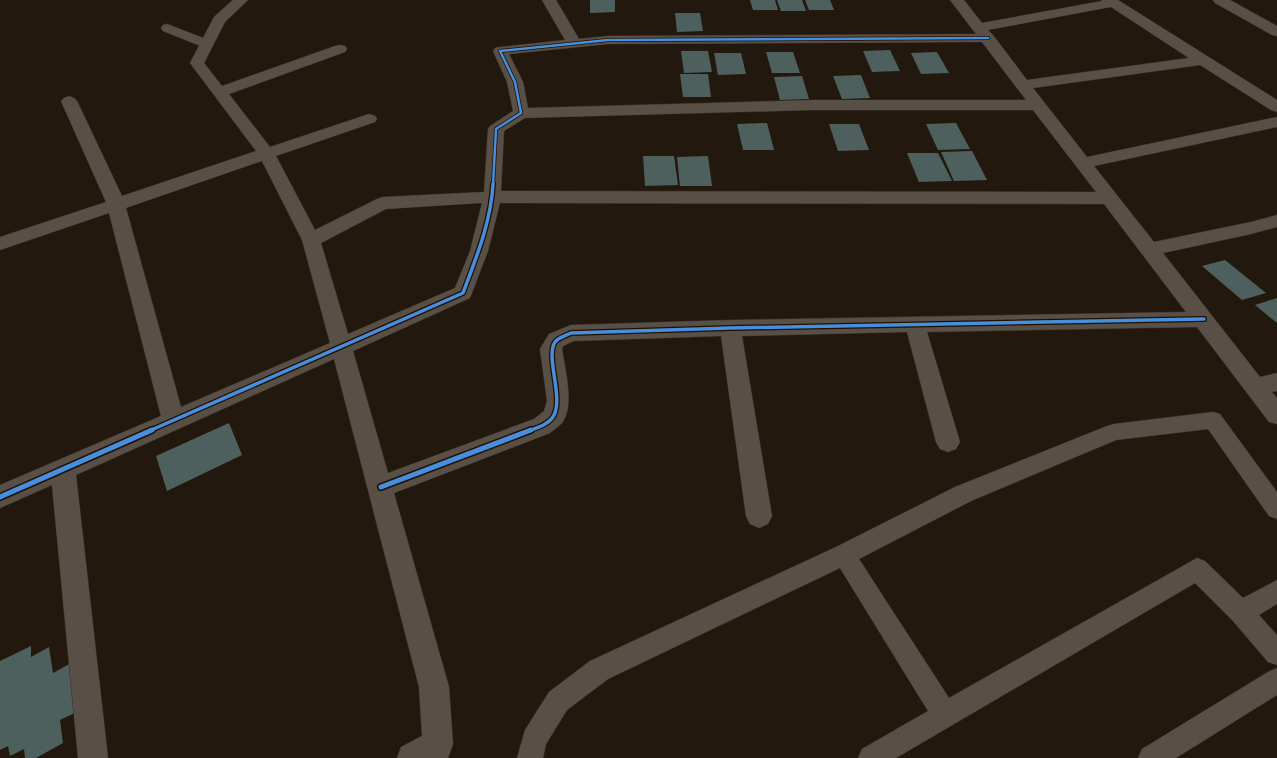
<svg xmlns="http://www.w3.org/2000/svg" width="1277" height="758" font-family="Manrope,sans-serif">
<rect width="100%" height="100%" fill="#23180d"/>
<g fill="#4e605e">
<path d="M590,0H615V12L590,13Z"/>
<path d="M750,0H775L778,10H753Z"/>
<path d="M777,0H802L806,11H781Z"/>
<path d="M805,0H830L834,10H809Z"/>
<path d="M675,13H700L703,31L677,32Z"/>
<path d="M890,50L900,71L872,72L863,51Z"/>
<path d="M681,51H708L712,72L684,73Z"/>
<path d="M766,52H793L800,73H772Z"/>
<path d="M937,52L949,73L921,74L911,53Z"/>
<path d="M714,53H741L746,74L718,75Z"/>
<path d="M680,74H708L711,97H683Z"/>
<path d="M861,75L870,98L842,99L833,76Z"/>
<path d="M802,76L809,99L780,100L774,77Z"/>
<path d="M767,123L774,150H743L737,124Z"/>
<path d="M956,123L970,149L938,150L926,124Z"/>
<path d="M829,124H859L869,150L838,151Z"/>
<path d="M972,151L987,180L954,181L941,152Z"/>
<path d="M907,153H938L952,181L919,182Z"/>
<path d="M643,156H674L678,185L645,186Z"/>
<path d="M708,156L712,186H680L677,157Z"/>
<path d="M1225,260L1266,293L1242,300L1202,266Z"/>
<path d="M1277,298V323L1255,305Z"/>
<path d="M229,423L242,455L167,491L156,456Z"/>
<path d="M31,646V657L49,647L53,673L73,662L81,710L60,720L63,743L36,758H25L24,749L10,756L8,746L0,750V661Z"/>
</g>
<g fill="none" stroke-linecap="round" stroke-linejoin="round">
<g stroke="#3b332c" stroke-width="1">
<g id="service">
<path d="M167,24L211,41L213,44L211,47H203L163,31L161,28L163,25Z"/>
<path d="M1213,412L1220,414L1277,492V519L1269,516L1208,429L1116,440L971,501L859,559L949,698L1197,558L1205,561L1243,598L1277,580V604L1259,615L1277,635V665L1268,662L1233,621L1195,583L896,758H858L862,749L928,711L840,568L608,679L567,710L546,744L543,758H517L525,730L549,692L590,661L836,547L955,487L1107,426L1114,424Z"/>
<path d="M1277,668V695L1176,758H1138L1142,749L1268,672Z"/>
</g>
</g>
<g stroke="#3b332c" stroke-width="1">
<path id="minor" d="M233,0H248L225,22L204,63L222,86L335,46L340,45L345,46L347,49L345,52L229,94L270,147L369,114L375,116L377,119L375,122L276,156L315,230L377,199L383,197L484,192L488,129L490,126L513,111L507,82L493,51L495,48L500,47L565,40L542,0H556L579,39L608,36L976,34L950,0H964L982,23L1102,1L1101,0H1118L1277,100V112L1271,110L1200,65L1033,88L1087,157L1277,117V127L1094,166L1154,242L1251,222L1277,215V227L1251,234L1163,253L1260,377L1277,373V391L1272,392L1277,398V424L1269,422L1197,327L927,332L960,442L956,449L948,452L940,449L936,442L907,332L742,336L772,516L768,524L759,528L750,524L746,516L721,336L574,341L563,346L562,349C565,369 575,406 562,423C559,426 554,430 550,433L394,493L449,687L453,744L448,758H397L401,747L422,736L419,687L334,359L76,475L108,758H78L52,485L0,508V485L161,416L109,213L0,250V237L106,202L61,101L64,98L69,96L74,98L77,101L122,196L256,151L190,63L214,17ZM1111,7L1189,58L1027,80L993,35L988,30ZM982,42L1026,100H813L528,108L523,82L509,54L608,44ZM813,110H1033L1096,192L501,191L504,131L525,118ZM262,161L302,240L330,343L181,407L126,208ZM482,203L470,251L455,288L348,334L321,243L386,209ZM500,203L1104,204L1186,312L730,320L571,325L549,334L540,349L547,401L544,411L534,419L388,473L353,351L470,298L488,251Z"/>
</g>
<g stroke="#3b332c" stroke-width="1">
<path id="tertiary" d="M1213,0H1230L1277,26V36L1272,35L1215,3Z"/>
</g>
<use href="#service" fill="#584f46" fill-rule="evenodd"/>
<use href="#minor" fill="#584f46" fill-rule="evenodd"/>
<use href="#tertiary" fill="#584f46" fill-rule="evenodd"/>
<g stroke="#220f00" stroke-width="4">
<path id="cycleway-far2" d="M493,185L496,129L521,113L515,82L500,51L608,40L988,38"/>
</g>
<g stroke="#220f00" stroke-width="6">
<g id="cycleway-far1">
<path d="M149,431L463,293C476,258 491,222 493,184"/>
<path d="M528,431C537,428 550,424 554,415C564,396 543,351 557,340C561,337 567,335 571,333L730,328L1204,319"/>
</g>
</g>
<g stroke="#220f00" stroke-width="8">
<g id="cycleway">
<path d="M381,487L531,430"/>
<path d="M0,497L152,430"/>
</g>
</g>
<use href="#cycleway-far2" stroke="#468fdf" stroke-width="2.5"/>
<use href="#cycleway-far1" stroke="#468fdf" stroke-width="3.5"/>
<use href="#cycleway" stroke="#468fdf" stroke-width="5"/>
</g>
</svg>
